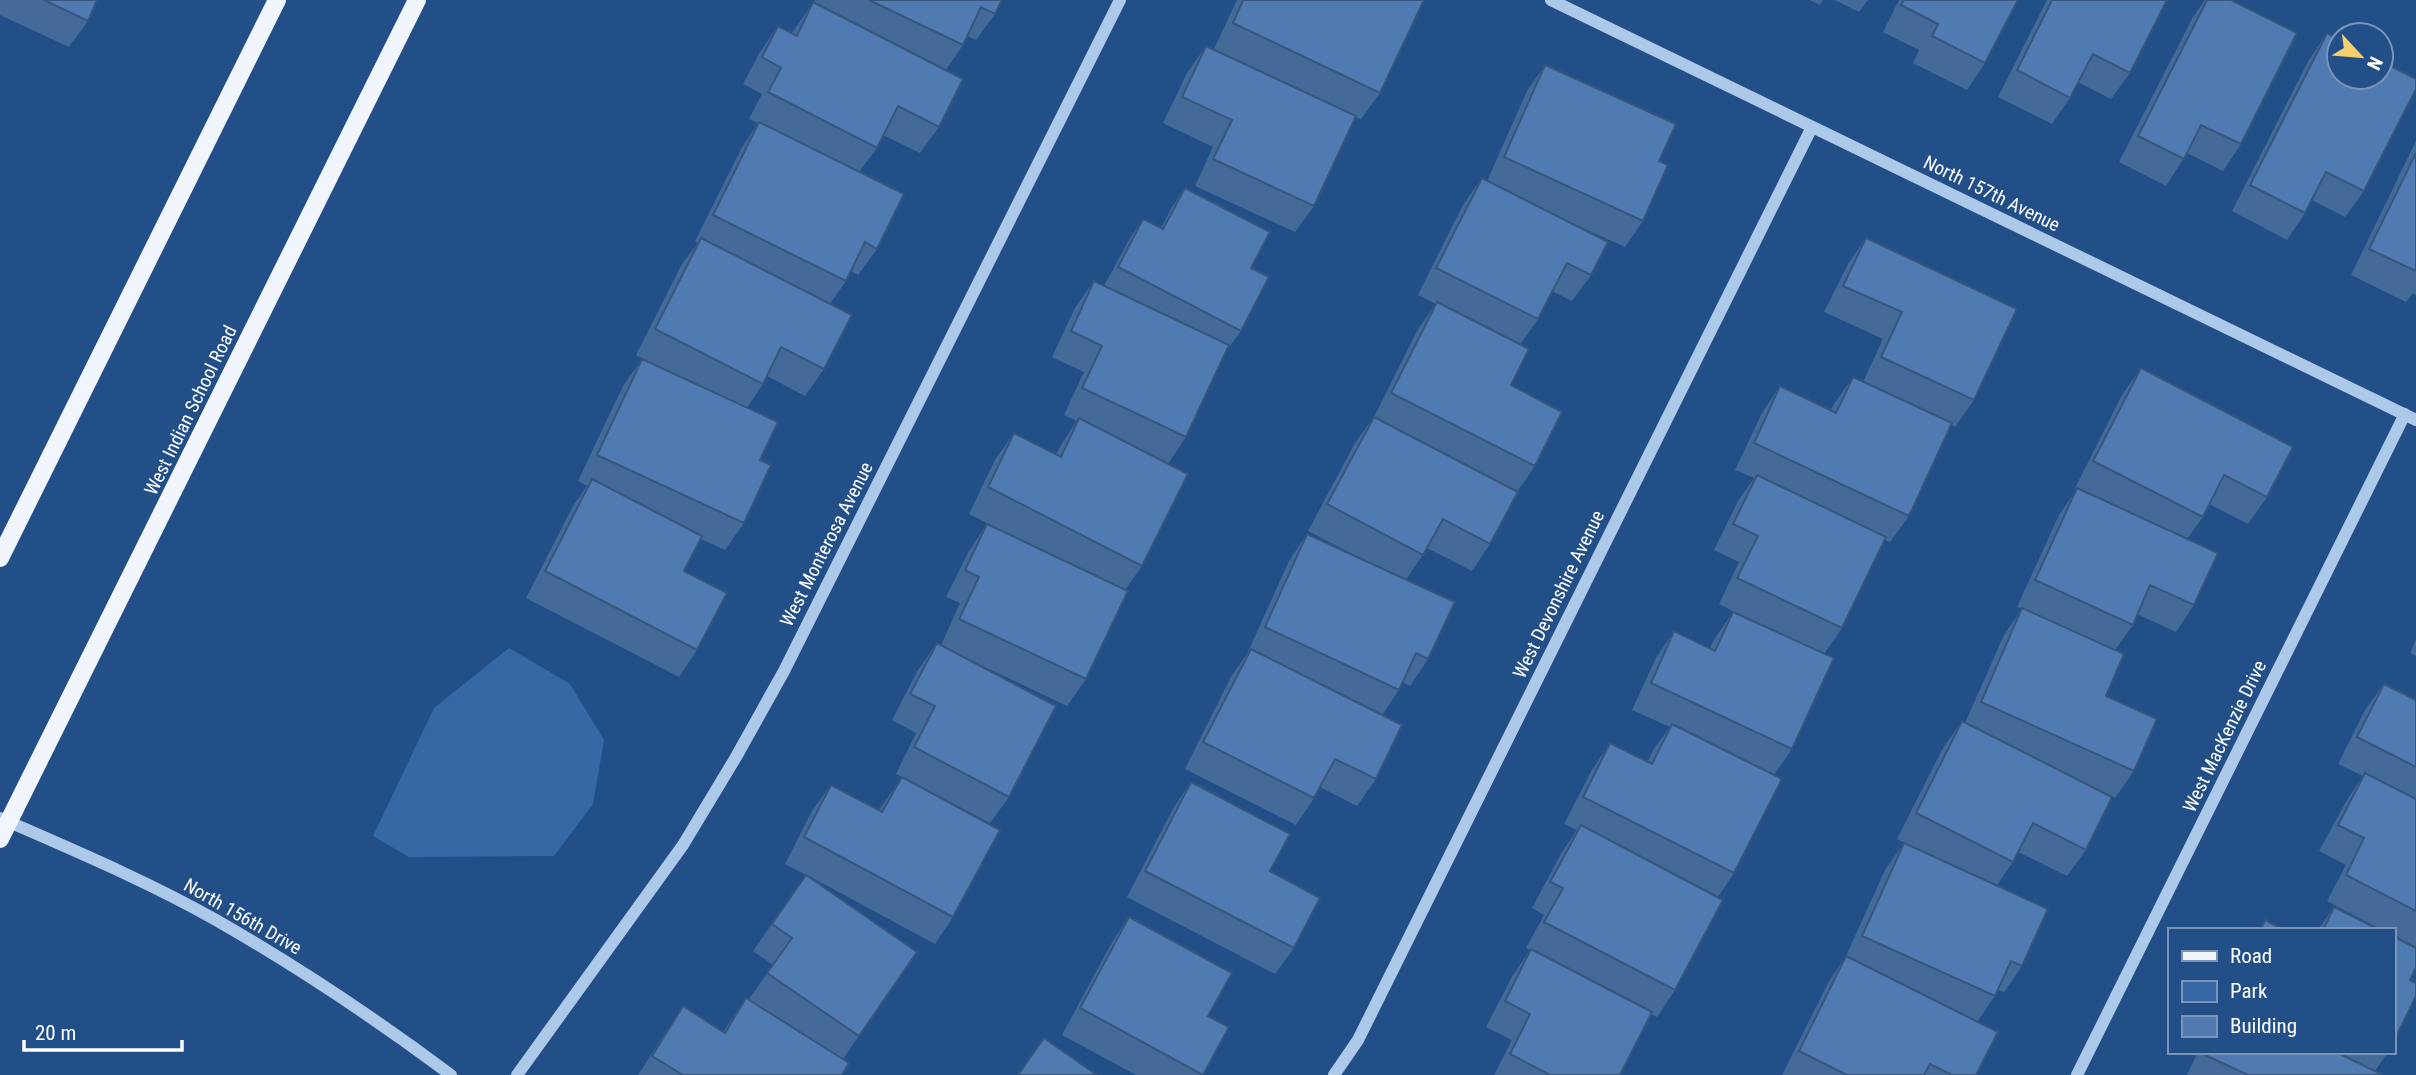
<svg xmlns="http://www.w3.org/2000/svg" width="2416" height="1075" font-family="'Roboto Condensed',sans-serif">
<rect width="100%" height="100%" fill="#224f88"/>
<path fill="#3668a5" d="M509,648L570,684L604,740L593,804L554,856L409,857L373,836L434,708Z"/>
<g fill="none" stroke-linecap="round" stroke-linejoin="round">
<g stroke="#adc9ea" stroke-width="12">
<path d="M1551,0L2416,420"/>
<path d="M0,818C73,850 147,881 216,920C298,967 376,1019 451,1075"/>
<path d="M517,1075L683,845L736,757L784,671L1120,0"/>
<path d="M1334,1075L1358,1040L1812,127"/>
<path d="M2077,1075L2405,414"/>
</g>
<g stroke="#f1f6fe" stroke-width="18">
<path d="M0,558L277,0"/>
<path d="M0,839L417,0"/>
</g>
</g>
<g fill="#446a99">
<path d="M0,0H97L88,21L69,47L0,15Z"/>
<path d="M815,0H1002L995,14L976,40L968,36L963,45L946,70L939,127L920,153L883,135L877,148L859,172L877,249L858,275L851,271L846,281L830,304L824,369L805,396L767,376L763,384L747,408L760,460L744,523L725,550L701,539L684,571L697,650L679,677L526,598L573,506L587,486L578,481L623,386L642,359L659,367L636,355L682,264L698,243L695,241L741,149L758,123L749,119L762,94L743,84L760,52L778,26L792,33Z"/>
<path d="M1237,0H1424L1380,93L1361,119L1355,117L1314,206L1295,232L1195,186L1213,147L1163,123L1187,73L1206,46L1282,82L1214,49Z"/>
<path d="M1810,0H1823L1820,5Z"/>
<path d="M1835,0H1868L1859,12Z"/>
<path d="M1899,0H2018L1985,63L1967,90L1913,63L1919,50L1883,32Z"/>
<path d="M2047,0H2167L2130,73L2111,99L2078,82L2070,98L2052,124L1998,97Z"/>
<path d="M2205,0H2231L2241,144L2223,171L2187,153L2166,186L2119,162L2193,17Z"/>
<path d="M2327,33L2364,191L2345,217L2312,200L2305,213L2287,240L2232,211L2309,60Z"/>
<path d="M1545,65L1659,161L1643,221L1625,247L1567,221L1591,275L1572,301L1552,291L1538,319L1520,345L1511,385L1535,466L1517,492L1490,544L1472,571L1427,548L1406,580L1428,659L1410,686L1403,682L1399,690L1382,715L1376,779L1357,806L1320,787L1314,798L1296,825L1185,769L1232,675L1247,654L1289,561L1307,534L1368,562L1308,531L1355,443L1374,417L1418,329L1436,304L1418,295L1463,205L1482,178L1487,181L1527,91Z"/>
<path d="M2416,141V295L2413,293L2406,302L2351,275Z"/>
<path d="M1185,188L1251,268L1241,331L1227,350L1186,437L1168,464L1142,566L1125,590L1086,679L1067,706L951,651L1009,797L990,823L910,781L953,917L935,944L807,875L917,952L843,1059L842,1075H638L665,1033L683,1006L723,1032L746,998L749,999L773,965L753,951L806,875L785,864L812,811L831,785L879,810L902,777L896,774L916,733L892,720L918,670L937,643L941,645L960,603L946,597L969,551L987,524L1028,544L969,514L995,460L1014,433L1056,455L1061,445L1077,421L1064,415L1084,372L1052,357L1075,308L1094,281L1104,286L1130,238L1143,219L1161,228L1172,207Z"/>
<path d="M1866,238L1974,400L1955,427L1951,425L1909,516L1890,542L1885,540L1842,628L1824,654L1792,749L1774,775L1734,873L1718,897L1675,990L1657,1017L1651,1014L1620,1075H1494L1512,1040L1486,1027L1513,975L1530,950L1526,948L1544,915L1532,908L1562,852L1577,830L1564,824L1592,770L1610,743L1648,761L1653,750L1670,727L1632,710L1656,658L1674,631L1710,648L1715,638L1733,612L1746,618L1719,604L1739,562L1714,550L1738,501L1754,478L1735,470L1762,413L1780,386L1831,410L1834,404L1853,377L1863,382L1883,339L1824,312L1848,264Z"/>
<path d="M2141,368L2267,497L2248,524L2209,504L2203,517L2187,539L2194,605L2176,632L2137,614L2133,625L2115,650L2106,696L2134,771L2115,798L2097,790L2086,850L2067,876L2018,852L2013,862L1997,885L2022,966L2004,992L1998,990L1995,996L1977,1022L1976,1075H1782L1828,983L1846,956L1885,870L1904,843L1920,851L1897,839L1943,748L1962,721L1965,723L2004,635L2022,609L2017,607L2059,515L2077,489L2075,488L2122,395Z"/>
<path d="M2416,639V656L2410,653Z"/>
<path d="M2384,684L2416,700V948L2393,936V930H2382L2327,901L2346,865L2319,851L2347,800L2363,776L2338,764L2365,710Z"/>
<path d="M1191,782L1270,871L1294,948L1275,974L1127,897L1173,809Z"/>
<path d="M2334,907L2380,930H2318Z"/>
<path d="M1129,917L1208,1016L1202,1075H1136L1062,1035L1111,944Z"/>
<path d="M2198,1052H2388L2375,1071L2381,1075H2187Z"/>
</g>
<g fill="#4f7bb2" stroke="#37567d" stroke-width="2">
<path d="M44,0H97L88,21Z"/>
<path d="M869,0H1002L995,14L981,7L963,45Z"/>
<path d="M1243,0H1424L1380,93L1233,23Z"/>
<path d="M1904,0H2018L1985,63L1932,36L1938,24L1901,5Z"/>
<path d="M2052,0H2167L2130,73L2093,54L2070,98L2017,70Z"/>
<path d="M2207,0H2231L2297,33L2241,144L2201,125L2184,159L2138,136Z"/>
<path d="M813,2L963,79L939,127L898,106L877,148L768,92L781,68L762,57L778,26L797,36Z"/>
<path d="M2327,33L2339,40V77H2381V61L2416,79V89L2364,191L2326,172L2305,213L2250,185Z"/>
<path d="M1206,46L1356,116L1314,206L1213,159L1232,120L1182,97Z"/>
<path d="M1545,65L1676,124L1659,161L1668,165L1643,221L1504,157Z"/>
<path d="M759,122L904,194L877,249L865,242L846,281L713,215Z"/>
<path d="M2416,153V271L2369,249Z"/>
<path d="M1482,178L1608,242L1591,275L1567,263L1538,319L1436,268Z"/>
<path d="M1185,188L1270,232L1251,268L1269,277L1241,331L1118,267L1143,219L1163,229Z"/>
<path d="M701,238L852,315L824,369L781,347L763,384L655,329Z"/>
<path d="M1866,238L2017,309L1974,400L1881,357L1902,312L1843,286Z"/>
<path d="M1094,281L1229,345L1186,437L1082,388L1102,346L1071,331Z"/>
<path d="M1437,302L1529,349L1511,385L1562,412L1535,466L1391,393Z"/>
<path d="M642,359L778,422L760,460L771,465L744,523L597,455Z"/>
<path d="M2141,368L2293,447L2267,497L2224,475L2203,517L2093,461Z"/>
<path d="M1853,377L1952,423L1909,516L1754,443L1780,386L1836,413Z"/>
<path d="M1374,417L1518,492L1490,544L1443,519L1423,555L1327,504Z"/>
<path d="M1079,418L1188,474L1142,566L988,487L1014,433L1061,457Z"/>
<path d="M1757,475L1886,537L1842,628L1737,578L1758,536L1733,524Z"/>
<path d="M592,479L702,536L684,571L727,593L697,650L545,571Z"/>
<path d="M2077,488L2218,553L2194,605L2150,585L2133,625L2035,580Z"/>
<path d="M987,524L1128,591L1086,679L959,619L979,577L965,570Z"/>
<path d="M1307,534L1455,602L1428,659L1416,653L1399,690L1265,627Z"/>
<path d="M2022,608L2124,654L2106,696L2157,719L2134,771L1981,702Z"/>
<path d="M1733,612L1834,658L1792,749L1651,683L1674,631L1715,651Z"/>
<path d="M937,643L1056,706L1009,797L914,747L935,706L910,694Z"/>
<path d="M1251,649L1402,725L1376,779L1335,759L1314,798L1203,742Z"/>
<path d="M2384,684L2416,700V767L2357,737Z"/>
<path d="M1962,721L2112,797L2086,850L2033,823L2013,862L1916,813Z"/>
<path d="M1672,724L1782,779L1734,873L1583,797L1610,743L1652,764Z"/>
<path d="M2365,773L2416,799V911L2346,875L2364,838L2338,825Z"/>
<path d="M902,777L1000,830L953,917L804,837L831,785L882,812Z"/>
<path d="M1191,782L1290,834L1270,871L1320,898L1294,948L1145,871Z"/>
<path d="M1581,825L1723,900L1675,990L1544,922L1563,888L1550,882Z"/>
<path d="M1904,843L2048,909L2022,966L2011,961L1995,996L1862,936Z"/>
<path d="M806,875L917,952L859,1036L767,973L792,938L772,924Z"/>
<path d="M2334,907L2380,930H2323Z"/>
<path d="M1129,917L1232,973L1208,1016L1229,1027L1203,1075L1080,1008Z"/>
<path d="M2265,920L2284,930H2261Z"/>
<path d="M2393,936L2416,948V967L2410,980L2416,983V996L2393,1043Z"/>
<path d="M1531,949L1652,1012L1620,1075H1550L1510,1054L1530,1014L1505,1001Z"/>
<path d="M1846,956L1998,1032L1976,1075H1952L1930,1064L1924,1075H1847L1799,1051Z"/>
<path d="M746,998L849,1063L842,1075H683L652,1056L683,1006L725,1033Z"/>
<path d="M1044,1038L1097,1075H1018Z"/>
<path d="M2204,1052H2336L2381,1074V1075H2248L2203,1054Z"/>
</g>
<g text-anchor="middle" stroke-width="5" stroke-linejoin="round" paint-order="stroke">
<g font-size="19" fill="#fff" stroke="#224f88">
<text transform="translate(1992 193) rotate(26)" y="7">North 157th Avenue</text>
<text transform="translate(190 410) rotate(-64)" y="7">West Indian School Road</text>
<text transform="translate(826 544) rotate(-63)" y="7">West Monterosa Avenue</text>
<text transform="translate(1558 594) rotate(-64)" y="7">West Devonshire Avenue</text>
<text transform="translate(2224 736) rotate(-64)" y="7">West MacKenzie Drive</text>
<text transform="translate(243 916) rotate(30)" y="7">North 156th Drive</text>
</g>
</g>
<rect x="2168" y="928" width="228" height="126" fill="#224f88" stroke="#7a95b8" stroke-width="2"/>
<rect x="2182" y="951" width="35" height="10" fill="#f1f6fe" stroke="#7a95b8" stroke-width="2"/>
<text x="2230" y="963" font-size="21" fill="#ffffff">Road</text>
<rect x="2182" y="981" width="35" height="21" fill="#3668a5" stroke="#7a95b8" stroke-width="2"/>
<text x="2230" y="998" font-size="21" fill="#ffffff">Park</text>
<rect x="2182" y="1016" width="35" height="21" fill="#4f7bb2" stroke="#7a95b8" stroke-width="2"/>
<text x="2230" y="1033" font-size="21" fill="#ffffff">Building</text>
<g transform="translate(2360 56) rotate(116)"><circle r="33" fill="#224f88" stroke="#7a95b8" stroke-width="2"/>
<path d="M0-5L12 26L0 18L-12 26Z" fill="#f6cf6f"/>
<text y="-10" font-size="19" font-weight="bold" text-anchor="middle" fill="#ffffff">N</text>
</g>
<path d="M24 1040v10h158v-10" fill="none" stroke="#ffffff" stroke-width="3.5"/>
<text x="35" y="1040" font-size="21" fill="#ffffff" stroke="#224f88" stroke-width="5" paint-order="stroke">20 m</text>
</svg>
